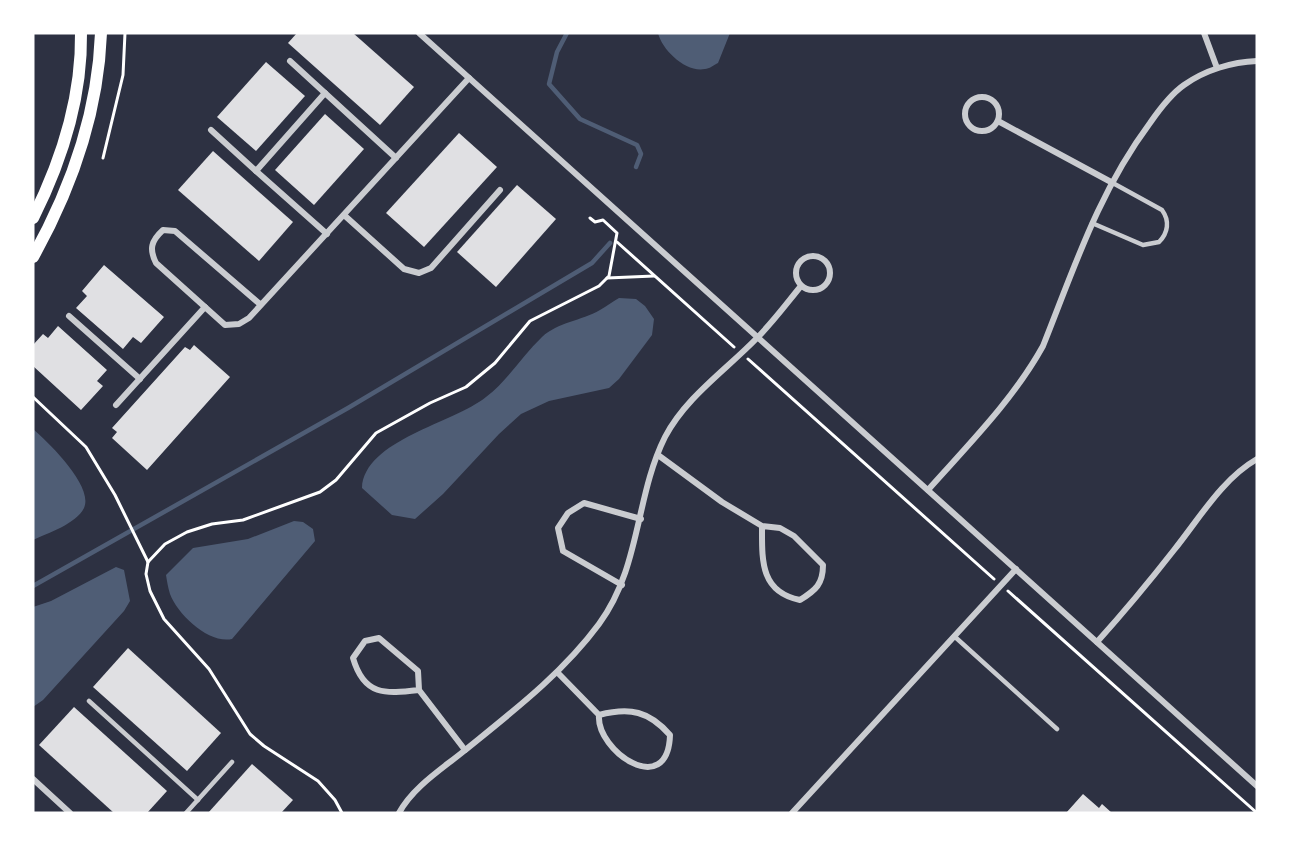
<svg xmlns="http://www.w3.org/2000/svg" width="1290" height="846" font-family="'PT Serif',serif">
<rect width="100%" height="100%" fill="#2d3142"/>
<g fill="#4f5d75">
<path d="M658,33H730L718,63C714,65 709,69 705,69C686,73 662,50 658,33Z"/>
<path d="M619,298L636,299L645,306L654,319L652,335L619,379L609,388L549,401L521,414L499,434L443,494L415,519L392,515L362,488C364,440 454,423 486,397C508,380 522,356 542,337C558,322 581,321 600,310C607,306 612,302 619,298Z"/>
<path d="M33,429C48,442 94,486 84,508C76,524 48,533 33,540Z"/>
<path d="M294,521L303,522L313,529L315,541L232,639C209,644 178,615 170,594C168,588 167,581 166,575L193,548L248,539Z"/>
<path d="M116,567L124,570L130,601L124,611L43,700L33,707V607L51,601Z"/>
</g>
<g fill="none" stroke-linecap="round" stroke-linejoin="round">
<g stroke="#4f5d75" stroke-width="4.5">
<path d="M567,33L557,52L549,84L580,119L637,145L641,154L636,167"/>
<path d="M33,586L348,408L592,263L610,243"/>
</g>
</g>
<g fill="#e0e0e3">
<path d="M297,33H353L414,87L380,125L288,43Z"/>
<path d="M266,62L305,96L256,151L217,117Z"/>
<path d="M325,114L364,149L314,205L275,170Z"/>
<path d="M459,133L497,167L424,247L386,213Z"/>
<path d="M213,151L293,222L259,261L178,190Z"/>
<path d="M517,185L556,219L496,287L457,252Z"/>
<path d="M104,265L164,317L141,343L133,337L123,349L76,308L87,296L82,291Z"/>
<path d="M58,326L107,370L97,381L103,386L81,410L33,366V345L43,334L48,338Z"/>
<path d="M194,345L230,377L147,470L112,438L117,432L112,428L185,347L190,350Z"/>
<path d="M128,648L221,733L187,771L93,687Z"/>
<path d="M74,707L167,791L147,813H114L39,745Z"/>
<path d="M252,764L293,800L281,813H208Z"/>
<path d="M1083,794L1099,808L1102,804L1112,813H1066Z"/>
</g>
<g fill="none" stroke-linecap="round" stroke-linejoin="round">
<g stroke="#fff" stroke-width="3">
<path d="M103,158L123,75L125,33"/>
<path d="M617,242L734,347"/>
<path d="M607,278L654,276"/>
<path d="M748,359L994,579"/>
<path d="M33,397L86,447L115,495L148,562"/>
<path d="M1008,591L1257,813"/>
<path d="M342,813L335,800L318,781L264,746L250,734L209,669L164,619L150,591L146,574L148,562L165,544L187,532L212,524L243,520L320,492L336,480L376,433L430,403L466,387L495,363L530,321L599,286L609,276L617,233L603,220L595,222L590,218"/>
</g>
<g stroke="#caccd0" stroke-width="4.5">
<path d="M1092,223L1143,245L1159,242C1168,233 1170,221 1162,210L1111,182"/>
<path d="M954,636L1057,729"/>
<path d="M89,701L198,800"/>
<path d="M186,813L232,762"/>
</g>
<g stroke="#caccd0" stroke-width="6">
<path d="M419,33L1257,786"/>
<path d="M1204,33L1217,68"/>
<path d="M290,61L396,158"/>
<circle cx="982" cy="114" r="17"/>
<path d="M998,121L1111,182"/>
<path d="M211,130L256,171L325,93"/>
<path d="M256,171L327,234"/>
<path d="M344,215L404,269L419,273L431,268L500,190"/>
<circle cx="813" cy="273" r="17"/>
<path d="M261,305L175,231L163,230C151,241 149,249 156,263L225,325L239,324L249,318L469,78"/>
<path d="M69,316L140,379"/>
<path d="M116,405L205,307"/>
<path d="M658,455L722,502L762,526L780,528L794,536L823,565C823,584 816,590 800,600C760,592 762,560 762,526"/>
<path d="M928,490C969,444 1013,400 1043,346C1075,266 1098,193 1150,123C1159,110 1171,94 1184,85C1205,70 1232,62 1257,61"/>
<path d="M622,585L563,551L558,528L568,513L584,503L641,519"/>
<path d="M1097,642C1124,612 1149,582 1174,550C1199,519 1222,479 1257,459"/>
<path d="M558,673L599,715C596,751 668,800 670,735C649,711 630,707 599,715"/>
<path d="M419,690C385,694 364,696 353,658L365,641L379,638L418,671L419,690L465,750"/>
<path d="M33,779L70,813"/>
<path d="M399,813C413,787 442,769 464,751C512,712 562,674 599,624C641,567 635,497 665,437C686,397 726,370 757,338C773,322 787,303 801,286"/>
<path d="M792,813L1016,569"/>
</g>
<g stroke="#fff" stroke-width="12">
<path d="M33,218C61,162 82,97 81,33"/>
<path d="M33,257C72,187 98,114 101,33"/>
</g>
</g>
<rect width="1290" height="846" fill="none" stroke="#ffffff" stroke-width="69"/>
</svg>
